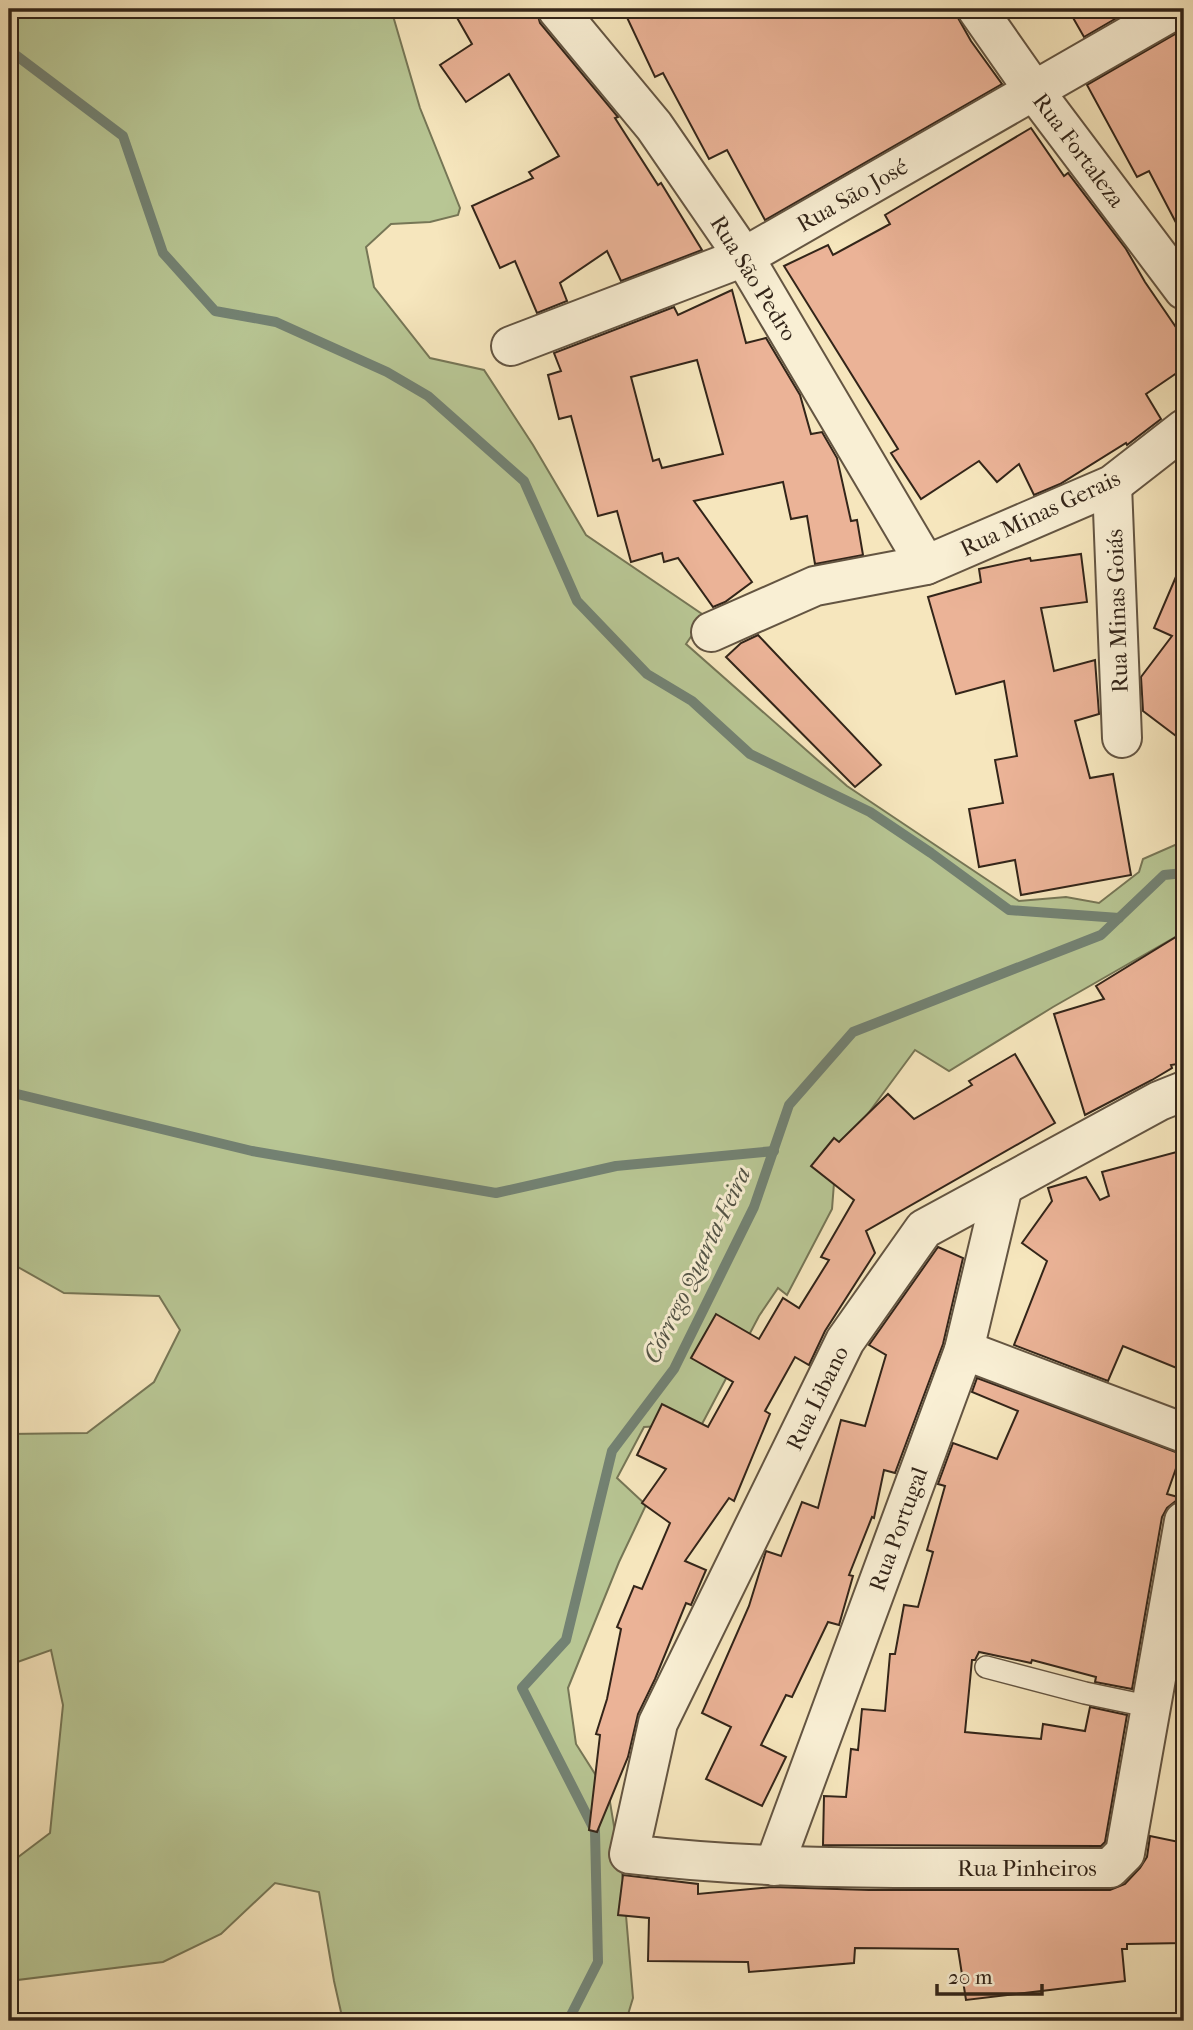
<svg xmlns="http://www.w3.org/2000/svg" width="1193" height="2030" font-family="'IM FELL French Canon',serif">
<rect width="100%" height="100%" fill="#f6e6bd"/>
<filter id="stains"><feTurbulence type="fractalNoise" baseFrequency=".00286" numOctaves="4"/><feColorMatrix values="0 0 0 0 .2 0 0 0 0 .09 0 0 0 0 .02 0 0 0 .5 -.17"/></filter>
<radialGradient id="worn" r=".72"><stop offset=".6" stop-color="#630" stop-opacity="0"/><stop offset="1" stop-color="#630" stop-opacity=".3"/></radialGradient>
<path fill="#b8c694" stroke="#767656" stroke-width="2" d="M9,9H391L420,108L460,208L458,215L430,222L391,224L366,247L374,287L430,358L484,370L533,445L586,535L705,616L686,644L847,786L1019,901L1066,897L1099,903L1139,872L1143,859L1184,841V932L1053,1007L949,1071L915,1050L836,1157L832,1209L787,1295L778,1288L759,1316L702,1424L644,1427L617,1478L646,1505L619,1562L568,1688L576,1744L609,1796L623,1880L633,1998L626,2021H343L334,1981L319,1892L275,1883L221,1934L163,1962L9,1981V1864L50,1833L63,1705L51,1650L9,1665V1434L87,1433L154,1382L180,1330L159,1296L64,1293L9,1262Z"/>
<g fill="none" stroke-linecap="round" stroke-linejoin="round">
<g stroke="#738273" stroke-width="10">
<path d="M9,50L123,136L163,253L215,311L276,322L387,372L428,396L524,481L577,601L647,674L692,701L750,754L870,812L931,853L1009,910L1119,918"/>
<path d="M9,1092L252,1151L496,1193L616,1166L774,1151"/>
<path d="M568,2021L598,1962L595,1831L522,1688L566,1640L612,1451L674,1369L754,1207L789,1105L853,1032L1101,935L1164,875L1184,873"/>
</g>
</g>
<g fill="#ebb397" stroke="#332519" stroke-width="2" fill-rule="evenodd">
<path d="M452,9H536L540,23L618,117L615,118L658,185L661,183L702,250L621,281L607,251L560,283L567,301L537,313L515,261L500,268L472,206L533,178L529,172L559,156L509,74L466,102L440,65L472,44Z"/>
<path d="M623,9H953L971,41L1002,84L765,220L727,150L709,159L663,73L655,77Z"/>
<path d="M1068,9H1132L1084,37Z"/>
<path d="M1184,29V238L1149,171L1137,177L1087,85Z"/>
<path d="M1031,128L1064,176L1068,173L1126,249L1145,282L1184,339V368L1146,394L1161,419L1127,445L1126,443L1060,484L1034,495L1019,464L997,482L979,461L921,499L891,453L898,449L784,266L828,245L833,255L890,224L885,215Z"/>
<path d="M732,290L746,343L766,338L800,395L811,434L822,432L837,458L851,521L857,520L863,555L815,564L807,516L791,519L783,482L694,501L752,582L725,602L713,607L678,558L664,562L662,553L631,562L617,511L598,516L571,416L559,419L548,375L561,371L554,353L674,307L678,315ZM697,360L723,454L662,468L659,459L653,461L631,377Z"/>
<path d="M1081,554L1087,602L1041,608L1054,671L1095,660L1099,714L1075,721L1090,778L1113,774L1131,875L1021,895L1015,860L979,867L969,809L1003,803L995,760L1017,756L1004,681L956,694L928,597L981,582L979,569L1030,558L1031,561Z"/>
<path d="M1184,558V742L1143,711L1141,677L1172,636L1154,628Z"/>
<path d="M758,635L881,765L855,787L726,657L741,643Z"/>
<path d="M1184,932V1063L1171,1065L1172,1068L1152,1080L1085,1115L1054,1014L1104,999L1096,986Z"/>
<path d="M1015,1054L1055,1123L866,1231L875,1253L825,1331L809,1365L795,1357L765,1411L770,1414L734,1501L729,1498L685,1561L706,1570L691,1605L686,1603L655,1679L638,1714L628,1757L597,1832L589,1830L600,1735L596,1734L607,1699L621,1629L617,1627L634,1586L642,1589L670,1523L642,1503L666,1469L637,1455L662,1404L708,1427L733,1382L691,1358L716,1314L759,1339L783,1298L799,1308L829,1260L821,1257L854,1200L811,1166L834,1138L839,1142L888,1094L914,1119L972,1085L969,1081Z"/>
<path d="M1184,1150V1371L1123,1346L1108,1381L1014,1345L1047,1261L1022,1243L1052,1201L1048,1188L1086,1177L1100,1200L1109,1196L1102,1172Z"/>
<path d="M938,1247L963,1258L943,1344L895,1473L884,1470L874,1518L872,1517L849,1575L853,1576L839,1625L828,1622L792,1697L786,1695L761,1745L786,1757L762,1806L706,1779L731,1727L702,1713L749,1606L766,1551L781,1556L802,1502L818,1508L841,1420L865,1426L886,1355L869,1345Z"/>
<path d="M977,1378L1181,1454L1167,1494L1178,1497L1177,1500L1167,1508L1162,1517L1132,1689L1095,1682L1096,1677L1032,1660L1031,1663L979,1652L975,1660H972L965,1732L1041,1739L1043,1724L1085,1731L1090,1707L1127,1715L1105,1842L1101,1846L823,1845L824,1796L846,1797L851,1749L858,1750L862,1709L885,1711L890,1654H895L904,1605L918,1607L933,1552L927,1550L945,1486L938,1484L953,1443L997,1459L1018,1411L972,1392Z"/>
<path d="M1150,1836L1184,1843V1943L1127,1944V1949H1122L1125,1981L966,2000L958,1949L855,1948L854,1963L749,1972L748,1962L648,1961L649,1918L618,1915L623,1875L698,1884V1894L772,1887L869,1890H1110L1125,1884L1140,1868L1147,1857Z"/>
</g>
<g fill="none" stroke-linecap="round" stroke-linejoin="round">
<g stroke="#645542" stroke-width="24">
<path id="service" d="M986,1667L1085,1693L1152,1707"/>
</g>
<g stroke="#645542" stroke-width="42">
<g id="minor">
<path d="M557,9L654,126L744,257L926,565"/>
<path d="M977,9L1035,92L1184,290"/>
<path d="M511,346L744,257L1176,9"/>
<path d="M1112,485L1122,738"/>
<path d="M711,632L815,586L926,565L1112,485L1184,429"/>
<path d="M1184,1091L1159,1101L924,1229L845,1341L658,1723L629,1854C788,1873 949,1867 1110,1868L1125,1853L1184,1521"/>
<path d="M964,1350L1184,1433"/>
<path d="M774,1866L964,1350L1003,1186"/>
</g>
</g>
<use href="#service" stroke="#f9efd4" stroke-width="21"/>
<use href="#minor" stroke="#f9efd4" stroke-width="38"/>
</g>
<g text-anchor="middle" stroke-width="6" stroke-linejoin="round" paint-order="stroke">
<g font-size="23" fill="#332519" stroke="#f9efd4">
<text transform="translate(1079 150) rotate(53)" y="8">Rua Fortaleza</text>
<text transform="translate(852 195) rotate(-30)" y="8">Rua São José</text>
<text transform="translate(754 278) rotate(58)" y="8">Rua São Pedro</text>
<text transform="translate(1040 513) rotate(-25)" y="8">Rua Minas Gerais</text>
<text transform="translate(1117 611) rotate(-92)" y="8">Rua Minas Goiás</text>
<text transform="translate(817 1398) rotate(-64)" y="8">Rua Libano</text>
<text transform="translate(898 1529) rotate(-70)" y="8">Rua Portugal</text>
<text x="1027" y="1876">Rua Pinheiros</text>
</g>
<g font-size="24" font-style="italic" fill="#535446" stroke="#f9efd4">
<text transform="translate(697 1265) rotate(-64)" y="8">Córrego Quarta-Feira</text>
</g>
</g>
<rect width="1193" height="2030" fill="none" stroke="#f6e6bd" stroke-width="35"/>
<rect x="10" y="10" width="1172" height="2009" fill="none" stroke="#332519" stroke-width="3.5"/>
<rect x="18" y="18" width="1158" height="1995" fill="none" stroke="#332519" stroke-width="2"/>
<path d="M937 1984v10h105v-10" fill="none" stroke="#332519" stroke-width="3.5"/>
<text x="948" y="1984" font-size="21" fill="#332519" stroke="#f9efd4" stroke-width="5" paint-order="stroke">20 m</text>
<rect width="100%" height="100%" filter="url(#stains)"/>
<rect width="100%" height="100%" fill="url(#worn)"/>
</svg>
